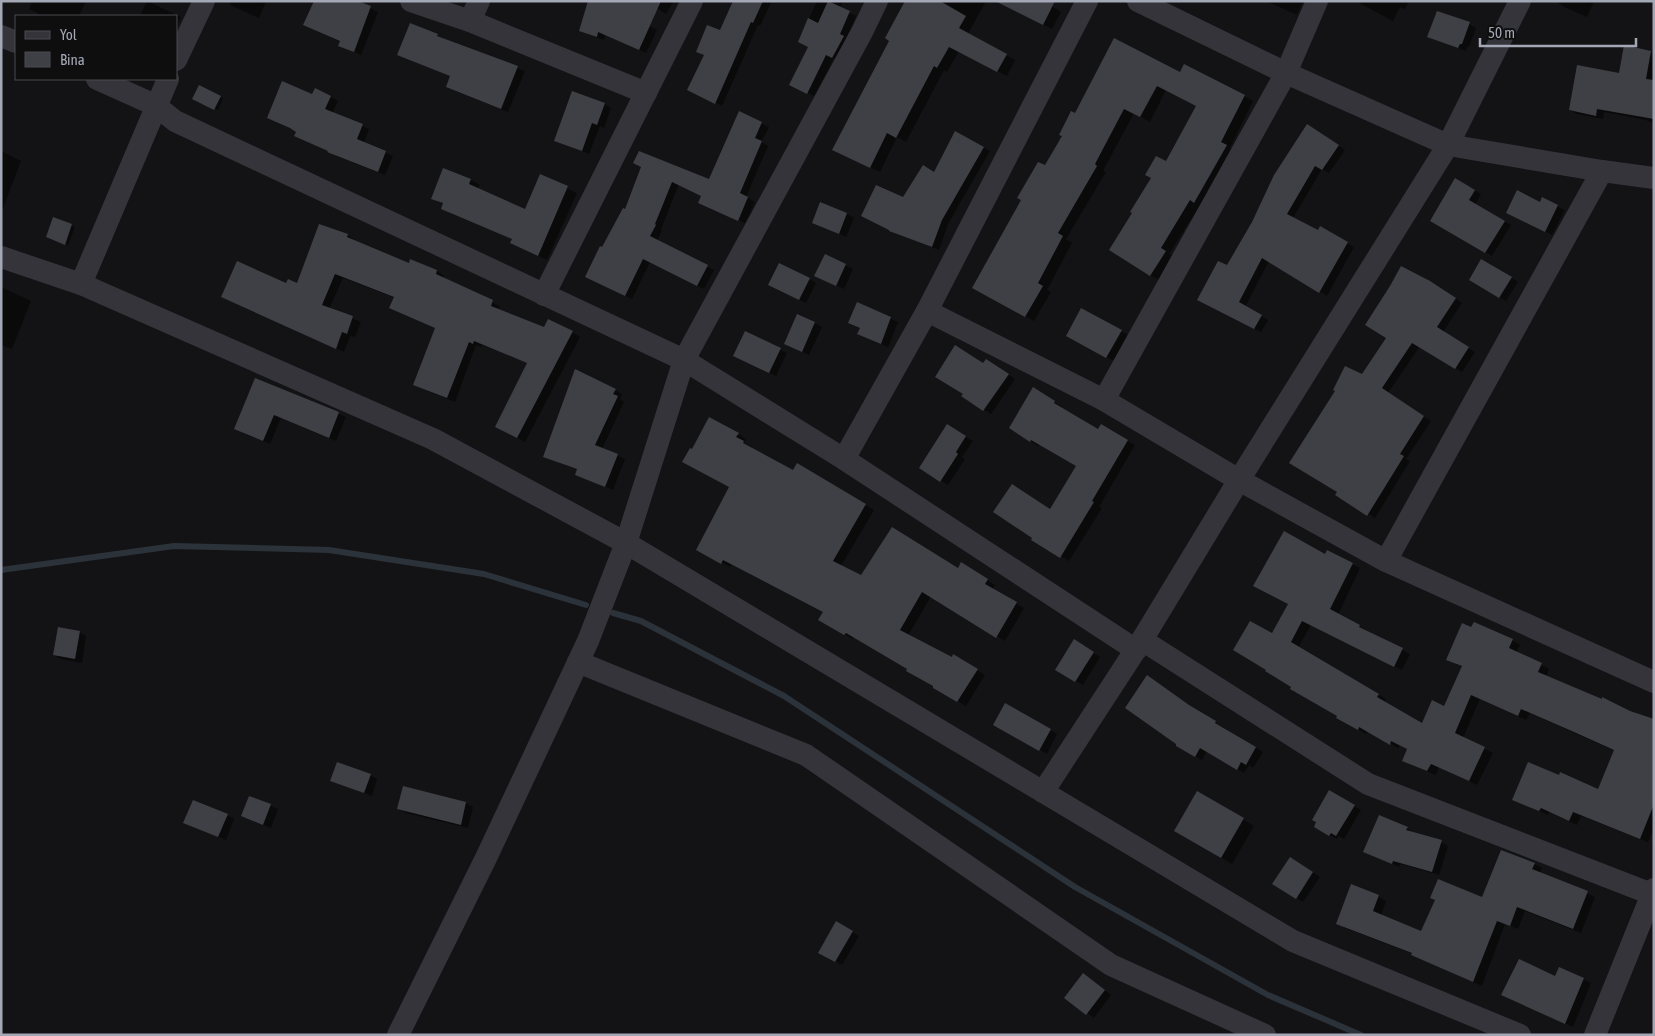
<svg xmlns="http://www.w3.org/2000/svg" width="1655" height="1036" font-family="'Asap Condensed',sans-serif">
<rect width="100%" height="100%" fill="#131315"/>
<g fill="#0007">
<path d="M32,1H86L79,16H43L29,9Z"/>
<path d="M147,1L181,17L176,28V16H140Z"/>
<path d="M231,1H266L259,18L230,5Z"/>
<path d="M355,1L378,12L361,55L340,45L341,42L305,25Z"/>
<path d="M646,1H672L673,2L666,14Z"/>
<path d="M734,1H772L760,26L758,25L722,106L695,93Z"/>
<path d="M817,1H843L840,8L856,16L846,39L839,60L834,58L814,96L798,88L810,47L799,41Z"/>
<path d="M907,1H986L968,34L1015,60L1007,76L959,51L947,72L944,70L906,142L897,137L880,172L843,155Z"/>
<path d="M996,1L1052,6L1061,12L1052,29Z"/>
<path d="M1266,1H1303L1297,15Z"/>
<path d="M1360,1H1409L1405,9L1400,7L1393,21L1359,3Z"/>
<path d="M1559,1H1594L1587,17L1566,8L1558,3Z"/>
<path d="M1469,24L1476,28L1469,47H1467L1466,51L1429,37Z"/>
<path d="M410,25L437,35L444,40L525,71L508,112L455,91L448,87L451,76L399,55Z"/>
<path d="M650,26L657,30L646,53L605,35L604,40L580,31Z"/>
<path d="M1651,52L1654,54V124L1646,120L1604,112L1603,119L1577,114L1570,110Z"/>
<path d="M1181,74L1244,96L1253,101L1230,148L1235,151L1204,207L1200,205L1169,254L1175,257L1159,280L1150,275L1166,163L1197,106L1166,90L1150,122L1134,113L1103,171L1106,172L1066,239L1072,243L1047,290L1051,292L1034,321L974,287L1075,115Z"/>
<path d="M313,95L331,97L338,101L332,113L369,129L364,143L393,156L385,175L336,156L297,131L268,118Z"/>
<path d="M220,97L223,98L218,110L197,100Z"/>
<path d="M604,104L611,108L604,128L600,126L589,154L555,140Z"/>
<path d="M739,113L769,127L761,142L768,146L746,197L755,202L745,223L706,206L702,196L679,184L661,229L662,230L657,241L714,270L704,289L650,262L632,299L593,280L602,249L625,210L643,167L709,181Z"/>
<path d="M1314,129L1345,150L1329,173L1322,169L1293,218L1319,231L1321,228L1354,247L1327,296L1269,261L1245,307L1268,320L1261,332L1206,304Z"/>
<path d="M956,132L990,151L948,224L939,250L890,231L934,173Z"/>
<path d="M1,151L21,161L1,213Z"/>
<path d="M541,176L577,193L547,260L511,243L513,239L452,214L444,204L433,198L471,180L480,185L478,189L525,210Z"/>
<path d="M1455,180L1481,194L1475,205L1511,225L1492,256L1432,221Z"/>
<path d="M1543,199L1565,210L1552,235L1515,216L1540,203Z"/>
<path d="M847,214L854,218L846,237L813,222Z"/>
<path d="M54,219L75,227L68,245L50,239Z"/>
<path d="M347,235L355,240L354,241L409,265L411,260L437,271L444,276L443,279L500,306L498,310L544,329L572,332L580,337L525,442L504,431L528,363L482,345L481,347L476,345L455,402L423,389L415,385L437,328L395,298L343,278L329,309L361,322L355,337L350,336L344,352L223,297L287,285L298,284Z"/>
<path d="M825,256L853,269L844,289L823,279Z"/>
<path d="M1482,261L1518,282L1506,301L1470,280Z"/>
<path d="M809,279L816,283L806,303L776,289Z"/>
<path d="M1438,286L1462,303L1443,332L1475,352L1462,372L1420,346L1388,393L1431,421L1406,459L1410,461L1375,518L1337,495L1362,376Z"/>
<path d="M1,287L31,301L12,349L1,345Z"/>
<path d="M857,304L898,322L888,347L866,337L861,329L849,323Z"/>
<path d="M1082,310L1128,335L1114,361L1068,336Z"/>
<path d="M798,315L822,327L809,355L786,344Z"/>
<path d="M746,333L787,353L776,376L742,359Z"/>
<path d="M984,365H993L1015,379L991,414L963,396Z"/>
<path d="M256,379L346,417L336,441L281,418L270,444L243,433Z"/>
<path d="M615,390L622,394L620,399L624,402L602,449L625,459L613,490L577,474L578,470L545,457Z"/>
<path d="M1041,393L1062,407L1061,409L1098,431L1101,426L1135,445L1099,507L1102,508L1069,561L1032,539L1078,465L1040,443L1038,446L1011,428Z"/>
<path d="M947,426L973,441L962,457L965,459L948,485L920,468Z"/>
<path d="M738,434L746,439L744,443L752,447L751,449L793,472L798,465L874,510L841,566L862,577L970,569L995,585L992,590L1024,608L1005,641L931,596L908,636L952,659L954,656L985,675L966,706L934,687L909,668L855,637L853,639L820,620L825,612L732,564L730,567L697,549L731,487L692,467Z"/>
<path d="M1326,556L1352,564L1360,568L1338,615L1410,654L1402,670L1311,625L1298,648L1386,699L1384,703L1423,725L1445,707L1463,667L1456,664L1512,640L1520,645L1516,653L1549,669L1546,677L1630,712L1654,720V829L1648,842L1581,816L1577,825L1549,812L1548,815L1513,799L1599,790L1615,751L1530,713L1526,720L1480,699L1463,738L1493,753L1477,785L1439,767L1436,775L1412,765L1408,749L1400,745L1398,748L1368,731L1366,734L1338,717L1339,716L1273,635Z"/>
<path d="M79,632L86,636L82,663L61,659L54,655Z"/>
<path d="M1074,641L1100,657L1083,685L1057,670Z"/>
<path d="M1005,704L1057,734L1047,754L995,724Z"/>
<path d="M1197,711L1263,752L1253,768L1249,765L1244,773L1207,751L1202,760L1177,745Z"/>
<path d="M370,775L377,779L372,796L332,780Z"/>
<path d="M404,787L466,803L473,807L468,828L406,813L399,809Z"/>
<path d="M1330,792L1361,810L1344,839L1339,836L1337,839L1315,827Z"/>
<path d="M1198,793L1254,826L1232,864L1176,831Z"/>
<path d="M249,797L278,809L271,828L242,816Z"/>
<path d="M227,815L234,819L226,840L192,826Z"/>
<path d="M1407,828L1414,833L1441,842L1448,846L1439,875L1401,864L1399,867L1371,854Z"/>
<path d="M1297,862L1320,877L1303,902L1296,898Z"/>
<path d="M1534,864L1542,868L1540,874L1595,897L1581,933L1525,911L1518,929L1505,924L1482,986L1421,959L1413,954L1345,928L1337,923L1378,896L1386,901L1381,916L1422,932L1483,899Z"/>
<path d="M837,923L859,936L842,965L820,952Z"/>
<path d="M1560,969L1591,983L1573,1027L1510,998L1556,978Z"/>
<path d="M1090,979L1111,995L1094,1018L1065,997Z"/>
</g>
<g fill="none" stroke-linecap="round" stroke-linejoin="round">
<g stroke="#2b323a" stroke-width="6">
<path d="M1,570L174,546L329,550L484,574L586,605"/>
<path d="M613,613L641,621L784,696L1075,887L1268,995L1361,1035"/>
</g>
</g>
<g fill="#3f4045">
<path d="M314,1H358L371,6L354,52L338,46L340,41L303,25Z"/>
<path d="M588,1H661L639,50L598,32L597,37L579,31Z"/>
<path d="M733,1H763L753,23L751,22L715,104L687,90L704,55L696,52L707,25L720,30Z"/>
<path d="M828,1L850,11L840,34L844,36L832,58L826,55L807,94L789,85L808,47L798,42L808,18L818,23Z"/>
<path d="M905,1H940L966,16L959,28L1007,54L997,72L949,47L937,68L934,66L896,138L887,133L870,168L832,150L889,41L885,38Z"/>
<path d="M995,1H1055L1043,25Z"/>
<path d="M1437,11L1470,22L1462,44H1460L1458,48L1427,37Z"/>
<path d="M410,23L438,34L437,36L518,66L501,109L446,87L450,76L397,55Z"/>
<path d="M1114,38L1180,72L1184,64L1245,95L1221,142L1227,145L1194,203L1190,200L1161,248L1166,251L1150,276L1109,250L1132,213L1130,212L1151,178L1145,175L1156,156L1166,161L1196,106L1157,86L1140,117L1124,109L1095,164L1097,166L1058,233L1063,236L1038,283L1043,286L1025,317L972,288L1021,200L1017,198L1038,162L1045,165L1062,136L1059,135L1071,111L1075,113Z"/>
<path d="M1624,45L1651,51L1646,79L1654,80V119L1597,109L1596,116L1569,110L1577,65L1619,73Z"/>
<path d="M282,81L312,94L315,88L331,96L325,109L363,124L357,139L386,151L378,172L327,152L328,151L294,136L296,132L290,128L267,118Z"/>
<path d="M199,85L221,96L214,110L192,99Z"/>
<path d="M572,91L605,103L597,125L592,123L582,151L554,141Z"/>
<path d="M739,111L762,122L755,138L762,141L740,193L748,197L738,221L698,203L701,196L672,182L655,224L656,225L650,236L708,265L697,286L643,259L625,296L585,277L600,246L602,247L623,208L625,209L641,167L633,163L639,151L709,179Z"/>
<path d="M1307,124L1339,145L1322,170L1315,166L1287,214L1318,230L1320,226L1348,242L1319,293L1262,258L1239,302L1262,315L1254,329L1197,300L1218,261L1227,265L1252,222L1274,175Z"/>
<path d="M955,131L984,147L942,220L932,247L889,231V230L861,216L876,185L903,197L923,165L934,172Z"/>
<path d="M443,168L471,179L469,184L525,209L540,174L568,186L538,256L510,243L512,239L441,209L443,203L431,199Z"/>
<path d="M1455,178L1475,190L1469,200L1505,221L1485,253L1430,221Z"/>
<path d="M1517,190L1540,202L1542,197L1558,205L1545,232L1506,213Z"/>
<path d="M820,202L847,213L839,234L812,223Z"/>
<path d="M53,217L72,224L65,245L46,237Z"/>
<path d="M319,224L348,234L347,237L409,263L410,259L437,270L436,274L493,300L491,306L544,327L548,319L573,331L517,438L495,427L527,363L474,341L473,344L469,342L447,398L413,385L435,328L389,308L394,297L335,274L322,305L353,316L347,334L342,332L336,349L221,297L237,261L286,283L288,279L297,283Z"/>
<path d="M825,254L846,264L836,286L814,276Z"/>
<path d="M1481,259L1512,277L1499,298L1469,280Z"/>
<path d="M779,263L810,278L799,300L768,285Z"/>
<path d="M1401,266L1430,281L1456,298L1437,327L1469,347L1455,369L1412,343L1382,388L1424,416L1400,454L1404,456L1367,516L1335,495L1337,492L1289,463L1335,391L1333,390L1345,366L1362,374L1386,338L1365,325L1390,286Z"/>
<path d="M857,302L891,317L881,344L857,334L860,328L848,323Z"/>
<path d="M1081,308L1122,330L1106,358L1066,336Z"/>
<path d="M797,314L815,322L802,352L784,344Z"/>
<path d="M745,331L781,348L769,373L733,356Z"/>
<path d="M955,345L983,363L986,359L1009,374L983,411L961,396L963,394L935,377Z"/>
<path d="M575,369L616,389L613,394L618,396L595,445L618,454L605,487L575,475L577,469L543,457Z"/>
<path d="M255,378L339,412L329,438L274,415L263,441L234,429Z"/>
<path d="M1033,387L1055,401L1054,403L1098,429L1101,424L1128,440L1092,501L1094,502L1060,558L1031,540L1032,538L993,512L1012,484L1050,509L1076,466L1031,440L1030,442L1009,428Z"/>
<path d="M709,417L739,433L736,437L744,441L743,443L793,470L797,463L866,504L833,561L861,575L892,527L958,568L961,562L988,579L985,584L1017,602L996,638L922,592L900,630L952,657L953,654L978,669L957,702L933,688V686L906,671L907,669L846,633L844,635L818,620L823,612L723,560L721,564L696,550L729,487L682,462L690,448L692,449Z"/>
<path d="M947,424L966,436L956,452L958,454L940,482L919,468Z"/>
<path d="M1284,531L1325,554L1327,550L1353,563L1330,609L1360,625L1359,627L1403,648L1394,667L1302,621L1291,642L1379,694L1377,697L1422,723L1432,700L1444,706L1462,666L1446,660L1462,623L1471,627L1474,622L1513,639L1509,648L1542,663L1538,672L1602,699V697L1630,711L1654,719V804L1640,839L1573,812L1569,821L1541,808L1539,811L1512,800L1528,762L1559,775L1560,772L1598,789L1614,750L1574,732L1521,709L1518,716L1471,695L1455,733L1485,747L1469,781L1431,764L1427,771L1402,761L1407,749L1391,741L1390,745L1359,727L1358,730L1336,718L1337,716L1290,689L1291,687L1265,671L1266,670L1233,650L1250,621L1272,633L1288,604L1253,586Z"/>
<path d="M58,627L80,631L75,659L53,655Z"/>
<path d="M1074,639L1094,652L1075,682L1055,670Z"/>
<path d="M1147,675L1189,705L1216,721L1215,723L1256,747L1246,765L1241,762L1237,770L1200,748L1195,757L1176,746V744L1125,708Z"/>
<path d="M1005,703L1051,729L1039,751L993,725Z"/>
<path d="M337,762L371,774L364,793L330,781Z"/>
<path d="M403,786L466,802L461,825L397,809Z"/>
<path d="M1329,790L1355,805L1336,836L1331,833L1329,836L1314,827L1316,822L1312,820Z"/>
<path d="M1197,791L1244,818L1221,858L1174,831Z"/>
<path d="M249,796L271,804L263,825L241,816Z"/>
<path d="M193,800L228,814L218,837L183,823Z"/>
<path d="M1379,815L1408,827L1406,830L1442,840L1432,872L1393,861L1392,864L1363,852Z"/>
<path d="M1501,850L1535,863L1532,869L1588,891L1573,929L1517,907L1510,926L1497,921L1473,982L1411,955L1412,953L1336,924L1351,884L1379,895L1373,911L1421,931L1435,900L1430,898L1438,879L1482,897Z"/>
<path d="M1290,857L1313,872L1296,899L1272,884Z"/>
<path d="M836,921L853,931L835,962L818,953Z"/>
<path d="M1519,959L1555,976L1559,967L1584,978L1565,1024L1501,995Z"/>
<path d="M1083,973L1105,990L1086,1015L1064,998Z"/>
</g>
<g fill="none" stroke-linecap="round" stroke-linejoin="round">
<g stroke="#34343a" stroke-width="22">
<path d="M411,1L470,21L646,93"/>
<path d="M1138,1L1286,73L1448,145L1602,171L1654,178"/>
<path d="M470,21L479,1"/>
<path d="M1,36L16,42"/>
<path d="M176,60L204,1"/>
<path d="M97,79L155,105L175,121L684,360L844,459L1136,650"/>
<path d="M1,257L81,284L433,439L626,543L1293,941L1520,1035"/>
<path d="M81,284L168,79"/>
<path d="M544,295L692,1"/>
<path d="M927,311L1104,400L1239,480L1386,561L1654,682"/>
<path d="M1104,400L1286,73L1317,1"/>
<path d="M844,459L927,311L1087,1"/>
<path d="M1386,561L1602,171"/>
<path d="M1142,640L1368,784L1654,895"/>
<path d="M578,662L806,755L1111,965L1265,1035"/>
<path d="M1043,792L1142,640L1239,480L1448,145L1520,1"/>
<path d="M398,1035L486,858L588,641L626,543L684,360L862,32L877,1"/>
<path d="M1595,1035L1654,889"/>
</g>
</g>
<rect width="1655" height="1036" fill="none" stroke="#a4a7b5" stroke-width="5"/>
<rect x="15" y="15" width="162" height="65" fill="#0e0e0f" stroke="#4a4b51"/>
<rect x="25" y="31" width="25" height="8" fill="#34343a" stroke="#4a4b51"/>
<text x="60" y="40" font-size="15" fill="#a4a7b5">Yol</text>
<rect x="25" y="52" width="25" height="15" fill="#3f4045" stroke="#4a4b51"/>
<text x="60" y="65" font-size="15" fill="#a4a7b5">Bina</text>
<path d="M1480 38v8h156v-8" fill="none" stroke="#a4a7b5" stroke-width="2.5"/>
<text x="1488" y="38" font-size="15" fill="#a4a7b5" stroke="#0e0e0f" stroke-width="4" paint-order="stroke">50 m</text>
</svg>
